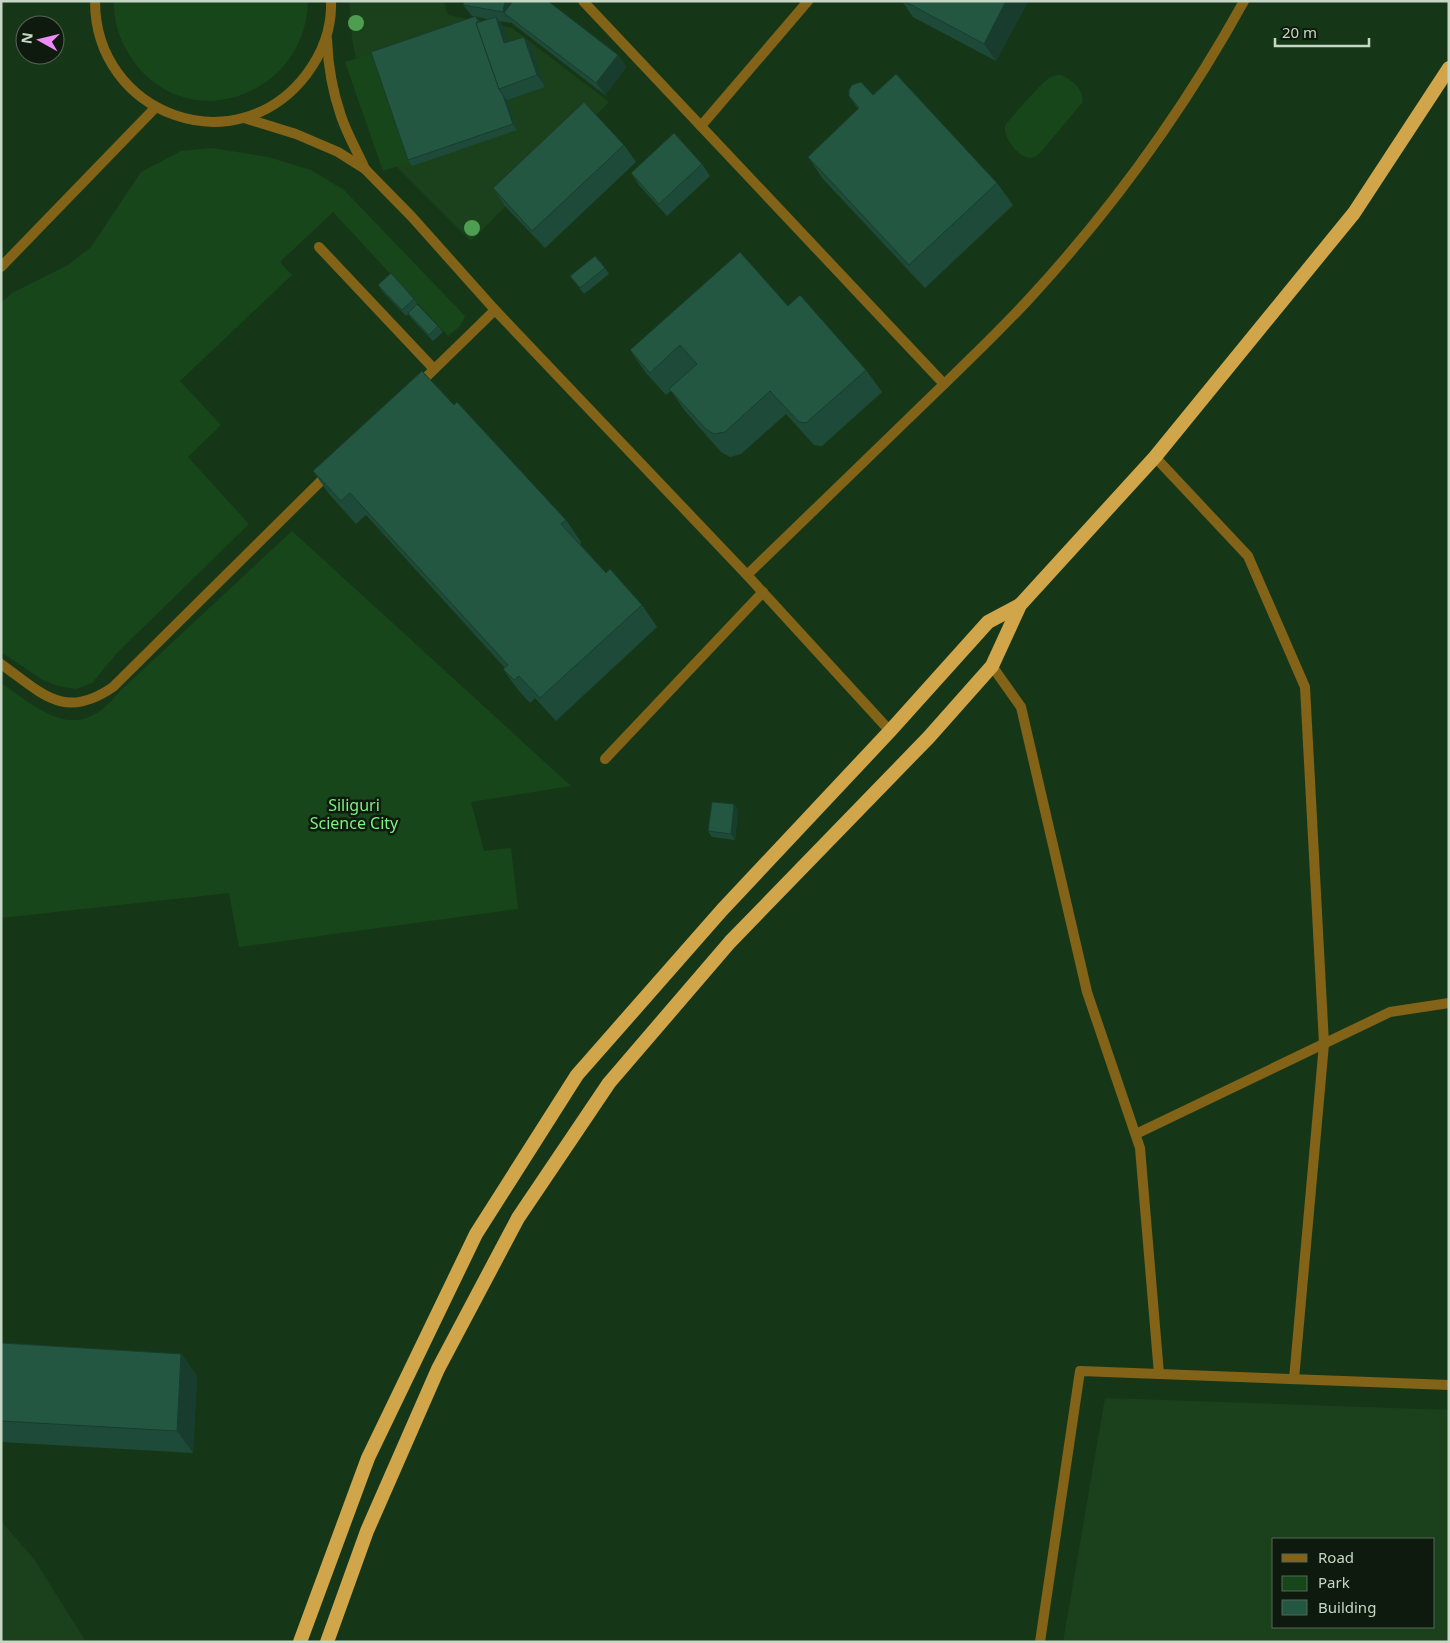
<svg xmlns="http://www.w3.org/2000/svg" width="1450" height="1643" font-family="'Noto Sans',sans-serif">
<rect width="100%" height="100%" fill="#163717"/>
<g fill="#1b411c" fill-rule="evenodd">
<path d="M349,1H444L448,15L512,28L609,102L471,241L393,163L358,70L352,38Z"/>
<path d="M1105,1398L1449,1410V1642H1063ZM1274,1539H1434V1627H1274Z"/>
<path d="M1,1521L34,1559L86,1642H1Z"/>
</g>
<g fill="#164619">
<path d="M114,1H308C306,94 191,138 134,62C121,44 113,23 114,1Z"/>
<path d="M374,53L410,162L383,171L345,62Z"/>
<path d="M1060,75C1072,79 1085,90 1082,103L1040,153C1037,156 1033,158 1029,158C1018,157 1003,137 1005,126C1006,122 1044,81 1049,78C1052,76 1056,75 1060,75Z"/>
<path d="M212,148L268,157L311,170L344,190L465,316C463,325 455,330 448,336L333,212L280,262L292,275L180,381L221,425L188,457L249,524L118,652L92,683L76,689L58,686L41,679L1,652V303L12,293L68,265L91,247L141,172L181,151Z"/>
<path d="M292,531L571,786L471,802L484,851L511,848L518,909L239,947L229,893L1,918V683C42,712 78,745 119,692Z"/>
</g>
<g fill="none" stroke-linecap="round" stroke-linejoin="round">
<path stroke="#836317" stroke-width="10" d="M319,247L434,369"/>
<g stroke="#836317" stroke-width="10">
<path d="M95,1C95,115 236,166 306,75C322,54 332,28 331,1"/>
<path d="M583,1L944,384"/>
<path d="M327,39C328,66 332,90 341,116C347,134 357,151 365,169"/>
<path d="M244,118L296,134L338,152L365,169L412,217L495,310L747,575L890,731"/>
<path d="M701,126L808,1"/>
<path d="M1,267L155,108"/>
<path d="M418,385L495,310"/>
<path d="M1155,457L1248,556L1305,687L1324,1044L1294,1379"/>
<path d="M747,575C800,523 854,472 907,420C948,380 990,341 1029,299C1112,209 1185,108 1244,1"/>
<path d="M1,664C42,693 64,721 113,687L329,473"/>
<path d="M992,666L1021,707L1087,992L1140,1148L1159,1374"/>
<path d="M605,759L763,592"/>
<path d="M1136,1134L1390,1012L1449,1003"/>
<path d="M1040,1642L1080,1371L1449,1385"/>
</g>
<g stroke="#d1a64a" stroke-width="14">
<path d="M300,1642L368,1458L476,1234L577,1075L722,910L890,731L988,622L1020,605"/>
<path d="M327,1642L367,1531L438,1369L518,1218L609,1083L730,942L929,737L992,666L1020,605L1155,457L1354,213L1449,68"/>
</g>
</g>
<g fill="#4e9d50">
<circle cx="356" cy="23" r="8"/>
<circle cx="472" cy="228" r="8"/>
</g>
<g fill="#1e4b39" fill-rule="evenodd">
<path d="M548,1L618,55L626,67L605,95L513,24L511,22V23L499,21L504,28L508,42L524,37L532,48L545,87L507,100L517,130L412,166L408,160L474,17L472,16L463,5ZM477,17L488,19L480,22Z"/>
<path d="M902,1H1028L996,61L913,17Z"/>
<path d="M873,95L997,183L1013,205L925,288L823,179L808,157L858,109L849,96Z"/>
<path d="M624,145L636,162L545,248L505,206L493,188Z"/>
<path d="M702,164L710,176L667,216L639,185L631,173Z"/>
<path d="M605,268L609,274L584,294L570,276Z"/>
<path d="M378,285L414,299L418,305L438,326L443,332L433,341L412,319L408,314L406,316L382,291Z"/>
<path d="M788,306L866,370L882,392L822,446L814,445L786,414L741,454L730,457L721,452L685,411L671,391L666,395L646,373L630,350Z"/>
<path d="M454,405L566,520L581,542L580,544L606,573L642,605L657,627L556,721L535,698L530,703L519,691L503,669L505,668L366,515L356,524L329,494L313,471Z"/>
<path d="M734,804L738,810L735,840L712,837L708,831Z"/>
<path d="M1,1343L181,1354L197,1376L193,1453L1,1442Z"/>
</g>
<g fill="#183d2e">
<path d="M505,1H515L504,13L511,23L503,12Z"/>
<path d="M1006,1H1028L996,61L984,44Z"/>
<path d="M496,17L504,28L513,55L504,43Z"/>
<path d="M524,37L532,48L545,87L537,75Z"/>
<path d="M618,55L626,67L605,95L596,83Z"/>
<path d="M503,95L507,100L517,130L513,124Z"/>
<path d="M734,804L738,810L735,840L731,834Z"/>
<path d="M181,1354L197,1376L193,1453L177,1431Z"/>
</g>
<g fill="#235742" stroke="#183d2e">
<path d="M464,1H505L503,12L463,5Z"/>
<path d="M513,1H548L618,55L596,83L504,13Z"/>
<path d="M904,1H1006L984,44Z"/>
<path d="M476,16L478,22L476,23L499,89L503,95L513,124L408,160L371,52Z"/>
<path d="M496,17L504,43L524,37L537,75L499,89L476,23Z"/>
<path d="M896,74L997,183L909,265L808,157L859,108L849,96V90L852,85L861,82L873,95Z"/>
<path d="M584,102L624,145L532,231L493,188Z"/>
<path d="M674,133L702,164L659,204L631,173Z"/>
<path d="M740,252L788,306L800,295L866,370L806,423L799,422L770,391L725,432L714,434L706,429L669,389L697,364L680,345L650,373L630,350Z"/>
<path d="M595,256L605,268L580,288L570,276Z"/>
<path d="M391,273L414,299L402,310L378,285Z"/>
<path d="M417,304L438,326L429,335L408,313Z"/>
<path d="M422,371L454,405L457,402L566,520L561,524L606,573L610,569L642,605L540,698L519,676L514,680L503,669L508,665L350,493L341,501L313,471Z"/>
<path d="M712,802L734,804L731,834L708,831Z"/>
<path d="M1,1343L181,1354L177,1431L1,1421Z"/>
</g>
<g text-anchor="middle" stroke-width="5" stroke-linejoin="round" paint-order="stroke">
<g font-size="16" fill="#7bf17f" stroke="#0d1a0d">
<text x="354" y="811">Siliguri<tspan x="354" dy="18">Science City</tspan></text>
</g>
</g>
<rect width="1450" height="1643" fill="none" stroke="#c6d8c5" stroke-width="5"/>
<rect x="1272" y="1538" width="162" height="90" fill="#0d1a0d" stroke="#576657"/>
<rect x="1282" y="1554" width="25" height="8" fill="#836317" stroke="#576657"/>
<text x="1318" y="1563" font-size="15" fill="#c6d8c5">Road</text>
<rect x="1282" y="1576" width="25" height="15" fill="#164619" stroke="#576657"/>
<text x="1318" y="1588" font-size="15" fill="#c6d8c5">Park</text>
<rect x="1282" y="1600" width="25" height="15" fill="#235742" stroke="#576657"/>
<text x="1318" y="1613" font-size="15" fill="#c6d8c5">Building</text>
<g transform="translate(40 40) rotate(278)"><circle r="24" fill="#0d1a0d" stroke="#576657"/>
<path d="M0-4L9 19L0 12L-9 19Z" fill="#ef8bf7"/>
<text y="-8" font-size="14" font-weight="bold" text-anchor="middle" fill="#c6d8c5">N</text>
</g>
<path d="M1275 38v8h94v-8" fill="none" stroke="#c6d8c5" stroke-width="2.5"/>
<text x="1282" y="38" font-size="15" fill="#c6d8c5" stroke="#0d1a0d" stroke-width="4" paint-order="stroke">20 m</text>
</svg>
